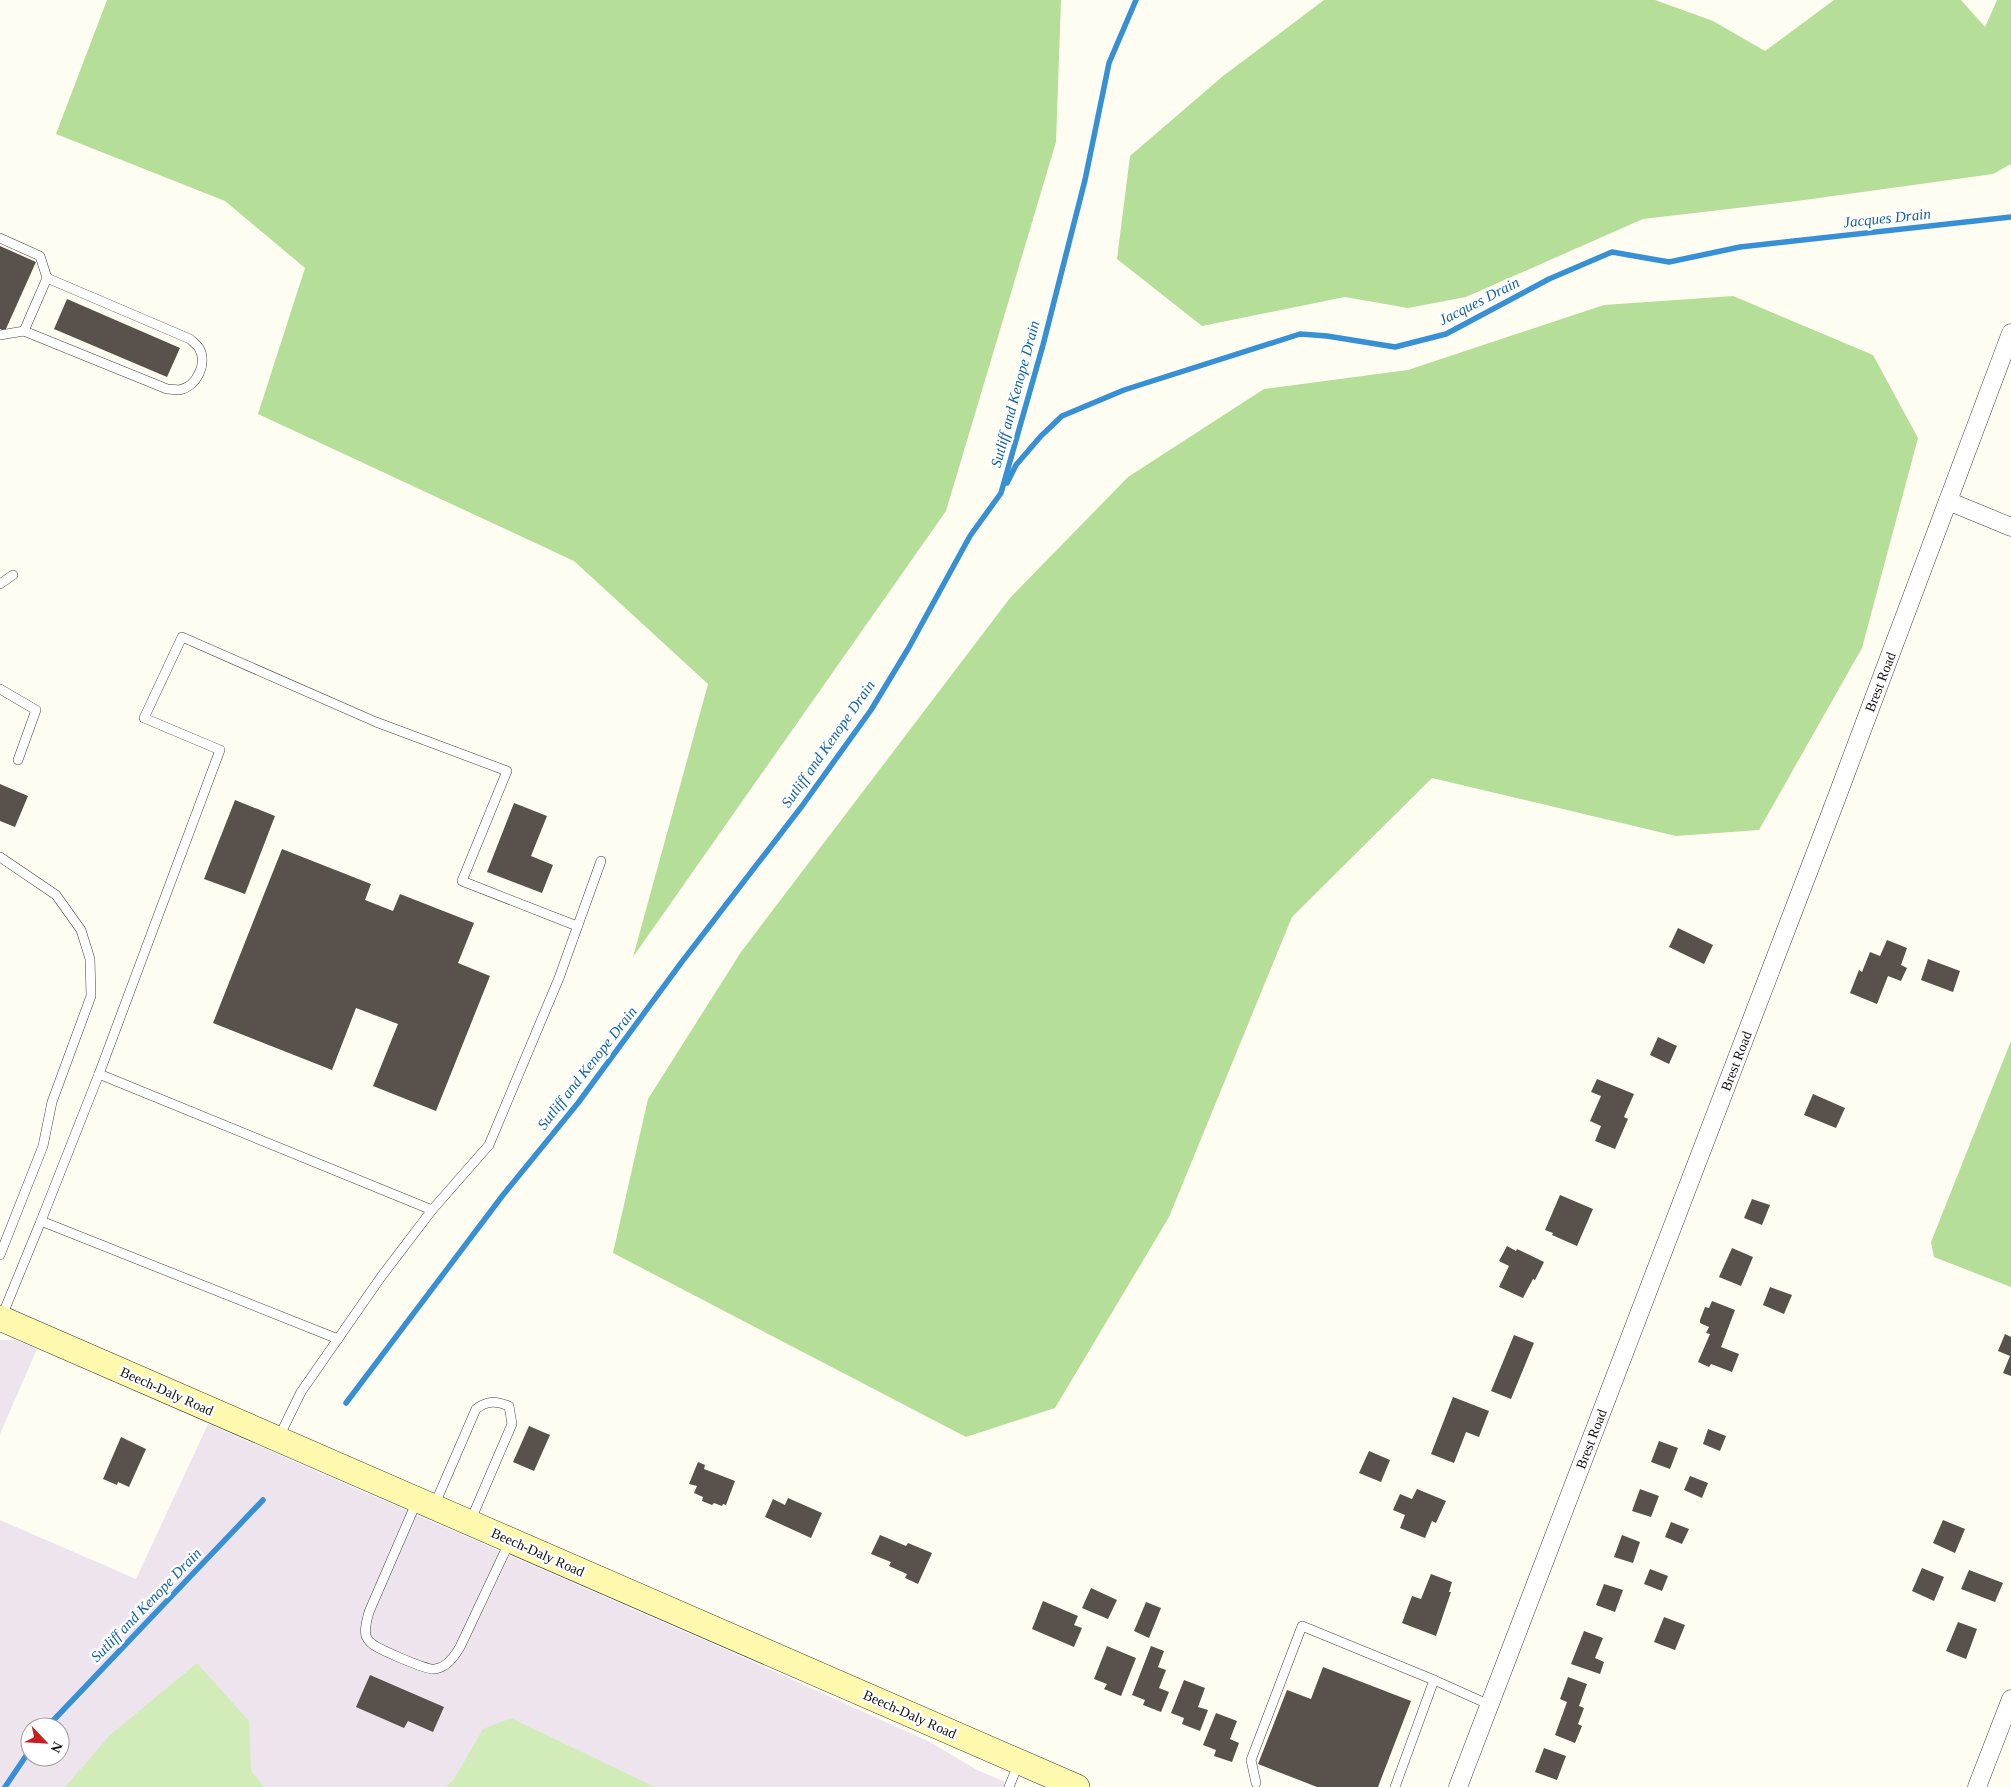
<svg xmlns="http://www.w3.org/2000/svg" width="2011" height="1787" font-family="Georgia,serif">
<rect width="100%" height="100%" fill="#fffdf2"/>
<g fill="#eee4ee" fill-rule="evenodd">
<path d="M0,1340H16L37,1349L0,1434Z"/>
<path d="M208,1424L738,1655L930,1742L977,1770L1017,1787H0V1520L136,1579ZM30,1727H60V1757H30Z"/>
</g>
<g fill="#d2ecb9">
<path d="M197,1663L249,1721L251,1771L264,1787H65L110,1735Z"/>
<path d="M511,1718L655,1787H446L454,1779L483,1729Z"/>
</g>
<g fill="#b5de98">
<path d="M107,0H1061L1056,142L946,511L633,957L708,684L574,561L258,414L305,268L225,201L56,134Z"/>
<path d="M1324,0H1655L1713,21L1765,51L1834,0H1961L1985,27L1997,0H2011V164L1993,174L1797,201L1643,219L1466,297L1408,308L1345,297L1202,326L1117,259L1130,156L1223,76Z"/>
<path d="M1733,296L1873,355L1918,438L1862,648L1759,830L1676,836L1432,778L1292,917L1169,1217L1055,1408L966,1437L613,1253L648,1099L741,952L1010,598L1128,477L1264,389L1408,370L1604,305Z"/>
<path d="M2011,1041V1287L1934,1257L1931,1242Z"/>
</g>
<g fill="none" stroke-linecap="round" stroke-linejoin="round">
<g stroke="#3790d4" stroke-width="5.5">
<path d="M1007,483L1016,465L1041,436L1062,416L1124,390L1300,334L1327,336L1395,347L1446,334L1549,279L1612,252L1669,262L1740,247L2011,217"/>
<path d="M346,1403L503,1195L578,1103L681,963L802,806L871,710L908,649L970,536L1001,493L1043,345L1085,180L1109,63L1136,0"/>
<path d="M47,1727L263,1500"/>
<path d="M5,1787L30,1750"/>
</g>
</g>
<g fill="#59514b">
<path d="M0,246L36,262L5,331L0,329Z"/>
<path d="M67,299L180,348L167,377L54,329Z"/>
<path d="M0,784L28,796L15,827L0,821Z"/>
<path d="M235,800L275,816L245,894L204,879Z"/>
<path d="M514,803L547,816L531,856L553,865L542,893L487,872Z"/>
<path d="M282,849L371,884L365,900L393,911L400,894L474,923L458,963L490,976L436,1111L373,1086L398,1024L356,1008L332,1070L213,1023Z"/>
<path d="M1678,928L1713,945L1704,964L1669,947Z"/>
<path d="M1887,940L1907,948L1901,965L1907,968L1901,981L1888,976L1877,1004L1850,993L1859,970L1862,972L1870,952L1880,956Z"/>
<path d="M1928,959L1960,971L1953,992L1921,980Z"/>
<path d="M1658,1037L1677,1046L1669,1064L1650,1055Z"/>
<path d="M1597,1079L1634,1094L1624,1117L1628,1119L1615,1149L1595,1141L1601,1126L1590,1121L1601,1096L1591,1092Z"/>
<path d="M1813,1094L1845,1108L1836,1128L1804,1115Z"/>
<path d="M1560,1195L1593,1209L1577,1246L1552,1235L1553,1233L1545,1230Z"/>
<path d="M1752,1199L1770,1205L1762,1225L1744,1218Z"/>
<path d="M1507,1246L1516,1251L1517,1249L1544,1262L1535,1280L1533,1279L1523,1298L1499,1287L1509,1266L1499,1261Z"/>
<path d="M1732,1248L1753,1257L1741,1286L1719,1277Z"/>
<path d="M1770,1287L1792,1295L1784,1314L1763,1305Z"/>
<path d="M1712,1301L1735,1310L1721,1347L1739,1354L1732,1372L1711,1364L1709,1367L1698,1362L1710,1334L1706,1333L1709,1327L1700,1323V1320L1705,1307L1709,1308Z"/>
<path d="M2005,1334L2011,1337V1376L2003,1373L2010,1356L1998,1351Z"/>
<path d="M1514,1335L1534,1343L1511,1399L1491,1391Z"/>
<path d="M1453,1397L1489,1411L1479,1437L1466,1432L1454,1463L1431,1454Z"/>
<path d="M529,1426L550,1435L534,1471L513,1462Z"/>
<path d="M1708,1429L1726,1436L1720,1451L1703,1444Z"/>
<path d="M121,1437L146,1449L129,1487L118,1482L117,1485L103,1479Z"/>
<path d="M1659,1441L1678,1448L1670,1469L1651,1462Z"/>
<path d="M1369,1451L1390,1460L1381,1482L1359,1473Z"/>
<path d="M698,1462L705,1465L704,1469L735,1481L726,1505L723,1504L722,1506L714,1503L712,1505L702,1501L703,1497L694,1493L697,1486L689,1484Z"/>
<path d="M1690,1476L1708,1483L1702,1498L1684,1490Z"/>
<path d="M1417,1489L1446,1501L1436,1523L1432,1521L1425,1538L1400,1528L1405,1515L1393,1510L1400,1494L1412,1499Z"/>
<path d="M1640,1489L1659,1496L1651,1517L1632,1511Z"/>
<path d="M788,1498L822,1513L811,1538L765,1517L773,1499L785,1505Z"/>
<path d="M1943,1520L1965,1529L1955,1553L1933,1543Z"/>
<path d="M1671,1522L1689,1529L1682,1544L1665,1537Z"/>
<path d="M880,1535L906,1546L908,1543L932,1553L918,1584L905,1578L907,1574L889,1566L891,1562L871,1554Z"/>
<path d="M1622,1535L1640,1542L1633,1563L1614,1557Z"/>
<path d="M1922,1568L1944,1577L1934,1601L1912,1591Z"/>
<path d="M1650,1569L1668,1576L1662,1591L1644,1584Z"/>
<path d="M1969,1570L2003,1583L1995,1602L1961,1589Z"/>
<path d="M1431,1574L1452,1582L1449,1592H1451L1436,1636L1402,1623L1412,1596L1421,1599Z"/>
<path d="M1604,1584L1623,1590L1615,1612L1596,1605Z"/>
<path d="M1091,1588L1117,1600L1108,1619L1082,1608Z"/>
<path d="M1043,1601L1078,1616L1074,1625L1082,1628L1074,1647L1032,1629Z"/>
<path d="M1146,1602L1161,1608L1149,1638L1134,1631Z"/>
<path d="M1664,1617L1685,1625L1675,1650L1654,1642Z"/>
<path d="M1958,1622L1977,1629L1966,1659L1946,1651Z"/>
<path d="M1584,1631L1603,1638L1595,1658L1604,1662L1600,1674L1571,1664Z"/>
<path d="M1107,1646L1136,1658L1121,1696L1104,1689L1107,1684L1094,1679Z"/>
<path d="M1151,1646L1164,1651L1158,1667L1166,1670L1159,1688L1169,1692L1161,1712L1143,1705L1145,1700L1132,1695Z"/>
<path d="M1323,1667L1411,1701L1378,1787H1317L1258,1764L1287,1690L1311,1699Z"/>
<path d="M370,1675L444,1707L433,1732L408,1721L404,1728L356,1707Z"/>
<path d="M1568,1677L1587,1684L1579,1706L1584,1708L1578,1724L1582,1726L1575,1743L1555,1735L1567,1702L1560,1699Z"/>
<path d="M1184,1680L1205,1688L1198,1707L1208,1710L1200,1731L1182,1724L1184,1718L1171,1713Z"/>
<path d="M1216,1713L1237,1721L1230,1739L1239,1743L1232,1762L1214,1756L1216,1750L1203,1745Z"/>
<path d="M1544,1748L1566,1756L1557,1780L1535,1772Z"/>
</g>
<g fill="none" stroke-linecap="round" stroke-linejoin="round">
<g stroke="#434343" stroke-width="10">
<g id="lane">
<path d="M0,238L40,256L47,278L24,331L0,335"/>
<path d="M24,331L167,389C171,389 176,390 179,390C197,387 208,363 199,348C197,345 193,342 190,339L47,278"/>
<path d="M0,584L13,575"/>
<path d="M0,689L36,710L18,760"/>
<path d="M0,857L56,895L81,930L90,959L91,996L52,1102L43,1146L0,1255"/>
<path d="M99,1074L220,750L144,718L182,637L376,722L507,771L462,881L577,926"/>
<path d="M41,1221L99,1074L432,1210"/>
<path d="M2,1316L41,1221L338,1339"/>
<path d="M278,1439L301,1392L381,1277L432,1210L489,1145L559,978L601,861"/>
<path d="M417,1501L369,1612C367,1620 364,1628 366,1636C366,1636 369,1642 370,1642C375,1648 428,1671 435,1669C447,1667 454,1657 460,1647L509,1543"/>
<path d="M434,1506L476,1409C488,1400 496,1401 509,1406L512,1424L470,1522"/>
<path d="M1256,1783L1251,1760L1302,1626L1434,1680"/>
<path d="M1009,1787L1019,1762"/>
<path d="M1395,1787L1434,1680L1490,1705"/>
</g>
</g>
<g stroke="#434343" stroke-width="19">
<g id="street">
<path d="M1948,501L2011,527"/>
<path d="M1458,1787L1835,802L2011,333"/>
<path d="M1977,1787L2011,1699"/>
</g>
</g>
<g stroke="#323232" stroke-width="26">
<path id="secondary" d="M0,1318L1077,1787"/>
</g>
<use href="#lane" stroke="#fff" stroke-width="9"/>
<use href="#street" stroke="#fff" stroke-width="18"/>
<use href="#secondary" stroke="#fff9ad" stroke-width="25"/>
</g>
<g text-anchor="middle" stroke-width="5" stroke-linejoin="round" paint-order="stroke">
<g font-size="14" fill="#101010" stroke="#fff">
<text transform="translate(1880 682) rotate(-69)" y="5">Brest Road</text>
<text transform="translate(1736 1061) rotate(-69)" y="5">Brest Road</text>
<text transform="translate(167 1391) rotate(24)" y="5">Beech-Daly Road</text>
<text transform="translate(1591 1439) rotate(-69)" y="5">Brest Road</text>
<text transform="translate(538 1552) rotate(24)" y="5">Beech-Daly Road</text>
<text transform="translate(910 1714) rotate(24)" y="5">Beech-Daly Road</text>
</g>
<g font-size="15" font-style="italic" fill="#1161a9" stroke="#fff">
<text transform="translate(1887 218) rotate(-6)" y="5">Jacques Drain</text>
<text transform="translate(1479 301) rotate(-27)" y="5">Jacques Drain</text>
<text transform="translate(1015 394) rotate(-75)" y="5">Sutliff and Kenope Drain</text>
<text transform="translate(828 744) rotate(-55)" y="5">Sutliff and Kenope Drain</text>
<text transform="translate(587 1068) rotate(-52)" y="5">Sutliff and Kenope Drain</text>
<text transform="translate(146 1605) rotate(-46)" y="5">Sutliff and Kenope Drain</text>
</g>
</g>
<g transform="translate(45 1742) rotate(115)"><circle r="24" fill="#ffffff" stroke="#9f9f9f"/>
<path d="M0-4L9 19L0 12L-9 19Z" fill="#c72022"/>
<text y="-8" font-size="14" font-weight="bold" text-anchor="middle" fill="#101010">N</text>
</g>
</svg>
